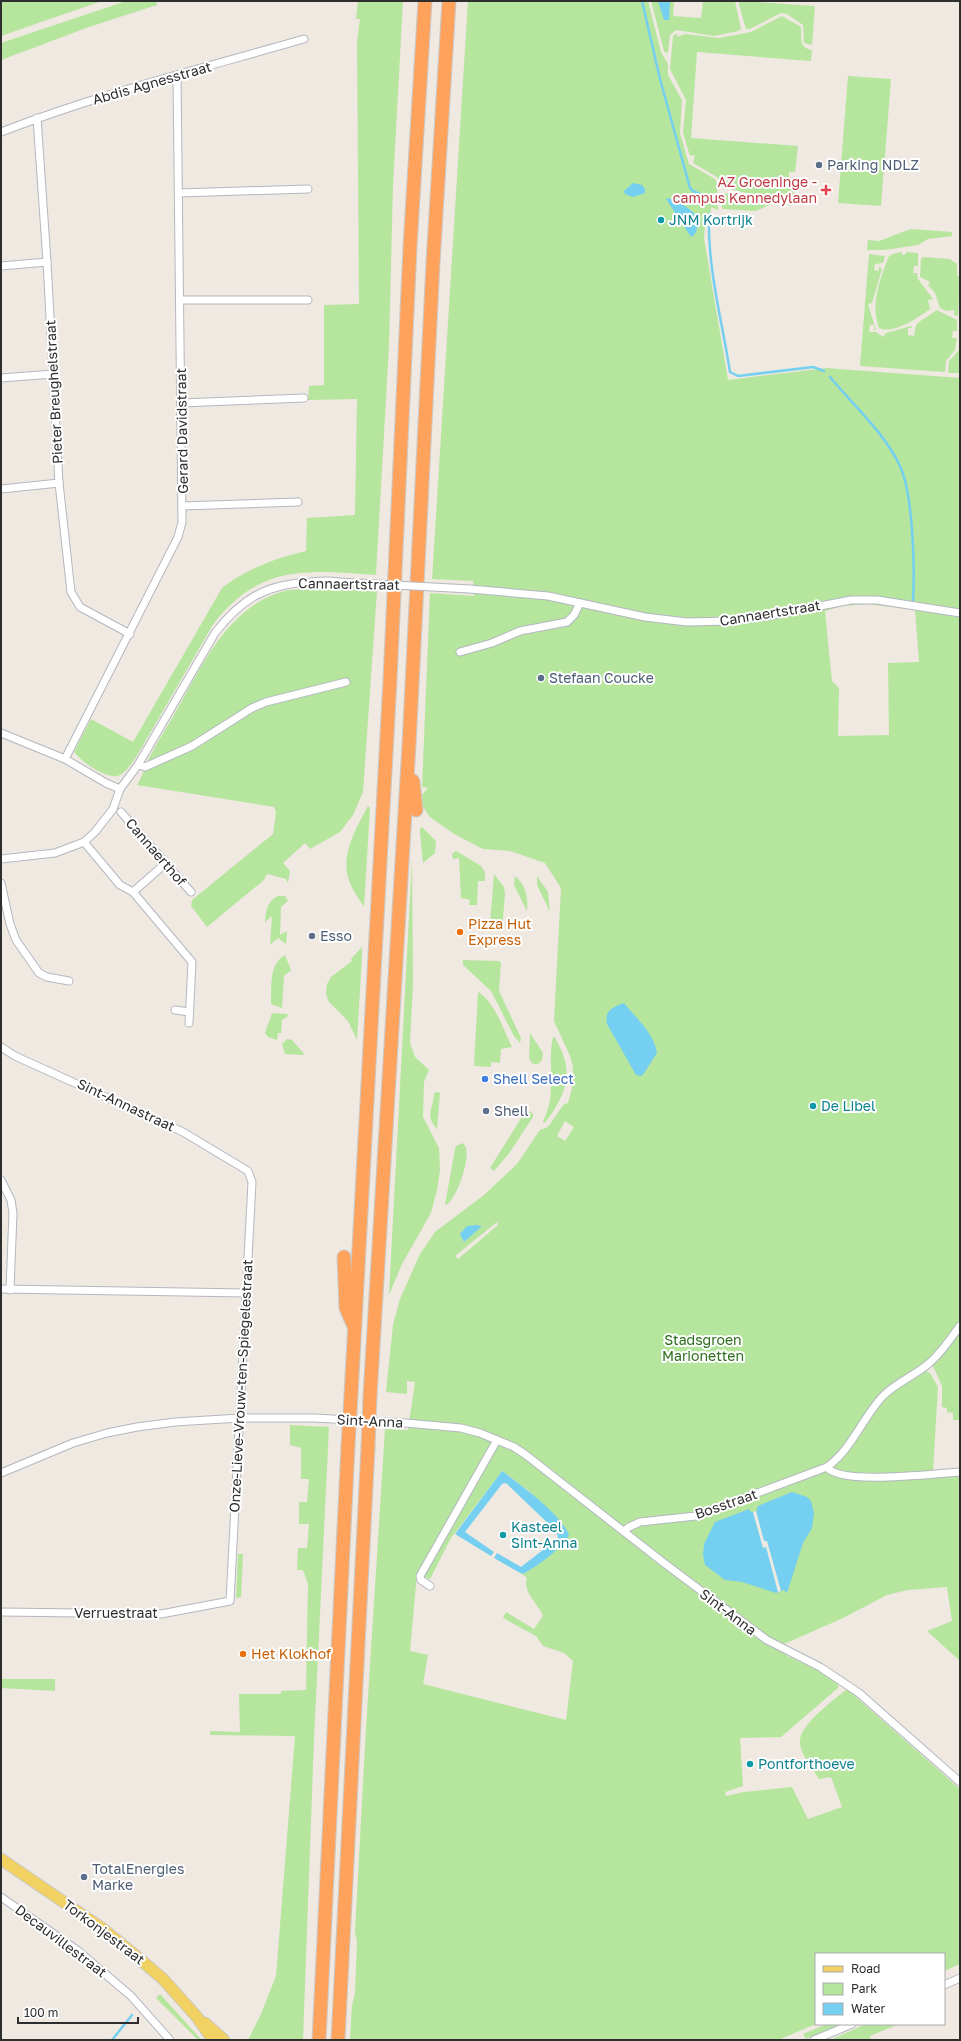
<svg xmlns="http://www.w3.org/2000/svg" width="961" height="2041" font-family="'Golos Text',sans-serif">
<rect width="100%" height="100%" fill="#efe9e1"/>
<g fill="#b6e59e" fill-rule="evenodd">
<path d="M1,1H102L1,36Z"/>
<path d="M126,1H156L157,5L89,27L1,60V43Z"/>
<path d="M358,1H403L393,185L389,346L376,575C308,570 260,564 214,623L135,759C130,765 125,774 117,776C104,778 82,762 74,752L91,719L133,742L222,588C246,569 276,558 306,551L307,518L355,515L357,399L308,400L309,386L324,385V305L359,304L357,41L360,19H356Z"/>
<path d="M468,1H648L661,52L668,64V75L682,100L680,133L689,164L715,179L717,183L718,209L717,210L711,207V212L706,214L704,238L728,380L826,368L960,378V1420H953V1413L947,1412V1408L942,1407V1386L933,1366L926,1371L930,1373L938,1387L933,1471L960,1470V1661L927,1631L952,1621L947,1587L908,1590L887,1595L841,1619L784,1644L787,1656L824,1673L838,1684V1688L781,1737L740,1738L743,1786L725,1792L726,1796L744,1792L792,1787L808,1819L842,1807L831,1777L819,1779C812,1768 802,1756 800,1744C797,1726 834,1700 847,1689L960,1789V1964L944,1971V1954H816V2024L778,2040H350L352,2005L355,1993L357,1942L355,1932L366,1728L385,1429L408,1430L415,1382L407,1381V1394L386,1392L393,1325L400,1299L420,1254L435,1232L484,1195L517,1164L540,1130L548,1127L564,1104L568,1103L572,1088L573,1067L570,1056L554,1021L561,888L545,863L510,851L483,849L454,834L430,817L423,807L421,796L428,788L422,787L430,593L474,596L473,581L432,579ZM867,604L915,610L919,662L888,663L889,735L838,736L839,688L832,681L825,611L843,606ZM565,1121L574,1127L565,1141L557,1136ZM497,1222L498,1225L458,1259L455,1256ZM502,1471L529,1491L561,1522L567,1540L522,1574L527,1578C522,1592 538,1603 543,1616L534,1629L506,1612L503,1618L536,1636L543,1646L564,1653L573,1661L566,1720L423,1684L428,1655L410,1651L417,1574L430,1579L451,1538Z"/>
<path d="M651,1H674L673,16L701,18L703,1H735L741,29L738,31L714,36L676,30L670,35L668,52L666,53L664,51Z"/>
<path d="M740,1L815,6L812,45L804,43L803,25L787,14L781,13L750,29H746L739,5Z"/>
<path d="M782,16L801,27C802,38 798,48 812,50L811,61L697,52L691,138L798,146L795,172H789L788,188H794V200L770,198V193L763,197L758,196L722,187L717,177L693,163L695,155L690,156L683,133L686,100L670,69L673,36L678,33L677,37L685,34L719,38L751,32Z"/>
<path d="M848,76L891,79L881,206L838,203Z"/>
<path d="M724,193L759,202H776L756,211L722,209V205H727L722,198Z"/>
<path d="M911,229L952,232V236L928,239L918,245L885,250H867L868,240L879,241Z"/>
<path d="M902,252V255L906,254V252L918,253V266H914L913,273H917L918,279L933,299L928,300L930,309C919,317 893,335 879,328C870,305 880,279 889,256L893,254Z"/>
<path d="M869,254L885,256L883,263L875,264L874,270L879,271V266L882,269L872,303L868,304L876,330H874V325H870L869,332H876L883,337L886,333L911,326L912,328H908V335L914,336L916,325L919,322L937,310L957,320V331H953L952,338H957L955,350L946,361L945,372L860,366Z"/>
<path d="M923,257L950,259L957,264V276H960L958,316L954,315V310L946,311L940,308L935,293L928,285L930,282L920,277L921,259Z"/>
<path d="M960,336V373H948L949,361L959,350Z"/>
<path d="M330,589L377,591L363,792L353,815L340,832L310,849L305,843L283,863L290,871L288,883L286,879L267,874L264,880L207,927L191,906L192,900L273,834L276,812L274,807L137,785C142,777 144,769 148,760C158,740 171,721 181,702C207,657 230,607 284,591C298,588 316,590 330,589Z"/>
<path d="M368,806L370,808L364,907C359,899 353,891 350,883C339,856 356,829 368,806Z"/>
<path d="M422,827L436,841L435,853L423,863L420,832V828Z"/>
<path d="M456,851L481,866L485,872V881H478L477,905H469L470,900L461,898L459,858L453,859L452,854Z"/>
<path d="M412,860L413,985L410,1043L415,1057L429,1070L424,1082L423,1117L439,1148L440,1170L437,1190L431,1213L402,1264L389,1295Z"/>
<path d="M494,874L504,887L505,894L502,930L487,929L490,925Z"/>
<path d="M515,876C526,885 528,897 527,911L514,885Z"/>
<path d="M537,876L548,892L550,912L537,885Z"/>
<path d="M278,896H285L288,901L281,907L280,935L287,931L286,944L278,938L270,945L272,916L265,922C266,911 267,901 278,896Z"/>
<path d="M362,947V957L357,1040L348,1021L329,1002L326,994L327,984L331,977L352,961L351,959Z"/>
<path d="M285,955L291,970L284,976L282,1008L271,1004C272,987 268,965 285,955Z"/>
<path d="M463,960L499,961L501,963L499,991L521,1038L520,1043L514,1036L491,991L463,965Z"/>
<path d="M478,992C495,1002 503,1029 512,1047L501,1049L500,1063L491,1062V1067L474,1066Z"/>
<path d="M272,1013L287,1014L288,1016L282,1020L281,1033H278L277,1040L268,1037L265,1033Z"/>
<path d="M530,1033L543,1053L542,1060L538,1064H533L529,1059Z"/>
<path d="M554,1036C568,1060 572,1078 558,1103C554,1109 550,1118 544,1123L543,1121C555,1100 550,1075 551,1052C552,1046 551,1041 554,1036Z"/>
<path d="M287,1039L292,1040L305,1055L285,1054L282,1044Z"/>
<path d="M438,1092L440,1093L437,1129C424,1115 434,1108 434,1093Z"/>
<path d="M529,1111L533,1114V1117L510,1152L494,1171L490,1168L525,1112Z"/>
<path d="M463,1143C464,1145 466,1146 466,1148C470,1159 456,1203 445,1205L455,1149L456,1146Z"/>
<path d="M290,1425L329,1427L314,1739L303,2040H248L261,2014L276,1976L295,1736L210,1735V1731L240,1732L239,1694H281V1691L306,1690L308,1584L303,1570H297L298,1548H307L309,1524H299V1502H307L309,1479H301V1448L290,1445Z"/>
<path d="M238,1554H243L241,1597L236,1598Z"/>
<path d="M1,1679H55V1691L1,1688Z"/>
<path d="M160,1994L198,2036L202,2040H198L156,1998Z"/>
<path d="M827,2024H842L806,2039L803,2034Z"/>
<path d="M866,2024H899L870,2036L871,2040H830Z"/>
</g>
<g fill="#75cff0">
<path d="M658,1H670L669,20H664Z"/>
<path d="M633,183L642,185L645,189V193L633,197L625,194L624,191Z"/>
<path d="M669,198C682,205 700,210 697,227C697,231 695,235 691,237L666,199Z"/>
<path d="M624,1003C636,1018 654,1033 657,1053L642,1076L636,1075L607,1024C604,1011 613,1007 624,1003Z"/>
<path d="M476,1225L482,1226L464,1242L460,1234L467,1226Z"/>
<path d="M502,1471C521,1485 561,1514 569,1535C565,1546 533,1570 522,1574L494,1558L497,1553L521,1567L557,1539L558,1536L555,1530L506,1483L502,1484L465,1532L494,1552L491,1556L455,1534Z"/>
<path d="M792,1492L807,1497L811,1501L814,1513L812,1528L803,1543L787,1593L784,1590L776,1593L742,1582L725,1580L705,1565L703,1555L704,1544L715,1522L749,1509L751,1512H756L758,1506Z"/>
</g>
<path fill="#efe9e1" d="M756,1511L764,1541H767L781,1591L778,1592L766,1547L763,1548L753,1512Z"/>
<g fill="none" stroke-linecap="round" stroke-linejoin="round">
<g stroke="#75cff0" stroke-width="2.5">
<path d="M642,1L660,79L690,188L693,191L709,198L711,202"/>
<path d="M709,214C707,267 722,320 730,372L738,376L813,367L824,371"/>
<path d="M830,377C854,406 884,432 900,466C913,494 915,568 913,600"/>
<path d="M112,2040L132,2015"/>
</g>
<g stroke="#b4b7c1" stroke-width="9">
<g id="minor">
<path d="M37,118L47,262L59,483L71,592L80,607L130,634"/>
<path d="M1,132C99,94 203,68 304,39"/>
<path d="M179,193L308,189"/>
<path d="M1,266L47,262"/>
<path d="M181,300H308"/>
<path d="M1,378L53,374"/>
<path d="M181,403L304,398"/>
<path d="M1,489L59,483"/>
<path d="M182,506L298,502"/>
<path d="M470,589L548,596L645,617L687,622L730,621L774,615L851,600H877L960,613"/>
<path d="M460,652L492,643L520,631L567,622L574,615L580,603"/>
<path d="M1,733L65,759L106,783L120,789"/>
<path d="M65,759L178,537L182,522L177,76"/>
<path d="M138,765L145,767L192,746L252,708L266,702L346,682"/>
<path d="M121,812L191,892"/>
<path d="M84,842L120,885L133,892L166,863"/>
<path d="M1,859L55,853L84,842L95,832L113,809L120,789L138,765L215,633C241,599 266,584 310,582C319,581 328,580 338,582"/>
<path d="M1,883L10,924L16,940L39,973L47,977L69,981"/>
<path d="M133,892L192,962L189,1023"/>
<path d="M175,1010L189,1012"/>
<path d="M1,1047L15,1056L183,1132L248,1171L252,1182L230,1601L161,1614L1,1612"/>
<path d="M1,1180L11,1200L13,1213L10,1290"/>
<path d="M1,1289L246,1293"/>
<path d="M827,1467C840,1486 937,1473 960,1472"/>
<path d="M1,1473L73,1443L107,1433L137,1427L175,1422L240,1418H314L406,1423L461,1428L480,1433L514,1447L526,1455L664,1563L767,1640L820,1667L859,1693L960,1782"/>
<path d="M624,1531L629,1527L640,1522L696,1516L827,1467C852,1449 862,1419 882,1397C895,1383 912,1377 927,1365C940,1355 950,1339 960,1326"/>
<path d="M430,1586L421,1580L420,1576L497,1440"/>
<path d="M1,1897L77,1950L131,1996L170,2040"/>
<path d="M944,1985L960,1978"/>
<path d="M814,2040L852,2024"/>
</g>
</g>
<g stroke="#c9c9c9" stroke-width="13">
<g id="primary">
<path d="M1,1859L103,1929L136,1956L163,1979L197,2017L213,2040"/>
<path d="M205,2023L224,2040"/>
</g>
</g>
<g stroke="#c9c9c9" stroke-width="15">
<g id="motorway">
<path d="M413,781L416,810"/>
<path d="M344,1257L346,1308L353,1324"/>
<path d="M351,1395L390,680L410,247L425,1"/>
<path d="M370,1396L409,745L433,263L449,1"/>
<path d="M319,2040L348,1446"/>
<path d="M338,2040L368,1447"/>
</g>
</g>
<use href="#minor" stroke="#fff" stroke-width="7"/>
<use href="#primary" stroke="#f2d163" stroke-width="11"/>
<use href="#motorway" stroke="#ffa35c" stroke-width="13"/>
<g stroke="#b4b7c1" stroke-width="9" stroke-linecap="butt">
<path id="minor-bridge" d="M338,582L470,589"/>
</g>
<g stroke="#c9c9c9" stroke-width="15" stroke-linecap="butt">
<g id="motorway-bridge">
<path d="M348,1446L351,1395"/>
<path d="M368,1447L370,1396"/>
</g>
</g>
<use href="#minor-bridge" stroke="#fff" stroke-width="7"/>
<use href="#motorway-bridge" stroke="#ffa35c" stroke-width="13"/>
</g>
<g fill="#5c6f8a" stroke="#fff" stroke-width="1.5">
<circle cx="819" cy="165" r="4"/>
<circle cx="541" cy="678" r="4"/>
<circle cx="312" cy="936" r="4"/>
<circle cx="486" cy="1111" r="4"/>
<circle cx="84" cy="1877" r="4"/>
</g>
<path fill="#e0444e" stroke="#fff" stroke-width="1.5" d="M824 184h4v4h4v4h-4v4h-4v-4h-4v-4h4z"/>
<g fill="#0f9aa8" stroke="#fff" stroke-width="1.5">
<circle cx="661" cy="220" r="4"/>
<circle cx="813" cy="1106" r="4"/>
<circle cx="503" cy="1535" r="4"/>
<circle cx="750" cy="1764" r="4"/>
</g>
<g fill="#e8710a" stroke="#fff" stroke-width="1.5">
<circle cx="460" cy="932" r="4"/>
<circle cx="243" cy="1654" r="4"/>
</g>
<circle fill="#3f7fe0" stroke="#fff" stroke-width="1.5" cx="485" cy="1079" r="4"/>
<g text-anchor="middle" stroke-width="4" stroke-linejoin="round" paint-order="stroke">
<g font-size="14" fill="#2e2e2e" stroke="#fff">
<text transform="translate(152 83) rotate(-16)" y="5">Abdis Agnesstraat</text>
<text transform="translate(54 392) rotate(-93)" y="5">Pieter Breughelstraat</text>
<text transform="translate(182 431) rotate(-91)" y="5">Gerard Davidstraat</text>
<text transform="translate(349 584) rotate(1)" y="5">Cannaertstraat</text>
<text transform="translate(770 613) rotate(-9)" y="5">Cannaertstraat</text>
<text transform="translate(156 852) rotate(49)" y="5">Cannaerthof</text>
<text transform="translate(126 1105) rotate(25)" y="5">Sint-Annastraat</text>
<text transform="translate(241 1386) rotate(-87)" y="5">Onze-Lieve-Vrouw-ten-Spiegelestraat</text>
<text transform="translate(370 1421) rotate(3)" y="5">Sint-Anna</text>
<text transform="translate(726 1504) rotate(-19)" y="5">Bosstraat</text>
<text transform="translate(728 1612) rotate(37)" y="5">Sint-Anna</text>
<text x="116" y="1618">Verruestraat</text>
<text transform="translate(104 1932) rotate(37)" y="5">Torkonjestraat</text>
<text transform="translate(61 1941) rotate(37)" y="5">Decauvillestraat</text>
</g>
<g font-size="14" fill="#4e5e75" stroke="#fff" text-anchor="start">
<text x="827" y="170">Parking NDLZ</text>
<text x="549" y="683">Stefaan Coucke</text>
<text x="320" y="941">Esso</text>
<text x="494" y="1116">Shell</text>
<text x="92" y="1874">TotalEnergies<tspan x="92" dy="16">Marke</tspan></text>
</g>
<g font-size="14" fill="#be3a42" stroke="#fff" text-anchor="end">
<text x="817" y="187">AZ Groeninge -<tspan x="817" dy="16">campus Kennedylaan</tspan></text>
</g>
<g font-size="14" fill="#0d838f" stroke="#fff" text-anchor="start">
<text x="669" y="225">JNM Kortrijk</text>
<text x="821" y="1111">De Libel</text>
<text x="511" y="1532">Kasteel<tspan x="511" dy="16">Sint-Anna</tspan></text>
<text x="758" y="1769">Pontforthoeve</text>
</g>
<g font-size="14" fill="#c56008" stroke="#fff" text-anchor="start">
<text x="468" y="929">Pizza Hut<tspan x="468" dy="16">Express</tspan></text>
<text x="251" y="1659">Het Klokhof</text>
</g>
<g font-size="14" fill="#366cbe" stroke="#fff" text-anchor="start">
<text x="493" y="1084">Shell Select</text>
</g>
<g font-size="14" fill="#2c6e1b" stroke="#fff">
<text x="703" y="1345">Stadsgroen<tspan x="703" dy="16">Marionetten</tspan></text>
</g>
</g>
<rect width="961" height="2041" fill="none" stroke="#2e2e2e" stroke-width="4"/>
<rect x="815" y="1953" width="130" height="72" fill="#ffffff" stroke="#ababab"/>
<rect x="823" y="1966" width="20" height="6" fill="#f2d163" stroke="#ababab"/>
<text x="851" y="1973" font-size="12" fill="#2e2e2e">Road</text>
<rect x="823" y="1983" width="20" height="12" fill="#b6e59e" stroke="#ababab"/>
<text x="851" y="1993" font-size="12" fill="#2e2e2e">Park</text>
<rect x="823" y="2003" width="20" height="12" fill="#75cff0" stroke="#ababab"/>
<text x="851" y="2013" font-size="12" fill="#2e2e2e">Water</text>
<path d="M18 2017v6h120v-6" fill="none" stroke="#2e2e2e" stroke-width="2"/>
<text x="24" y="2017" font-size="12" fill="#2e2e2e" stroke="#ffffff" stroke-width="3" paint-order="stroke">100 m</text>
</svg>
